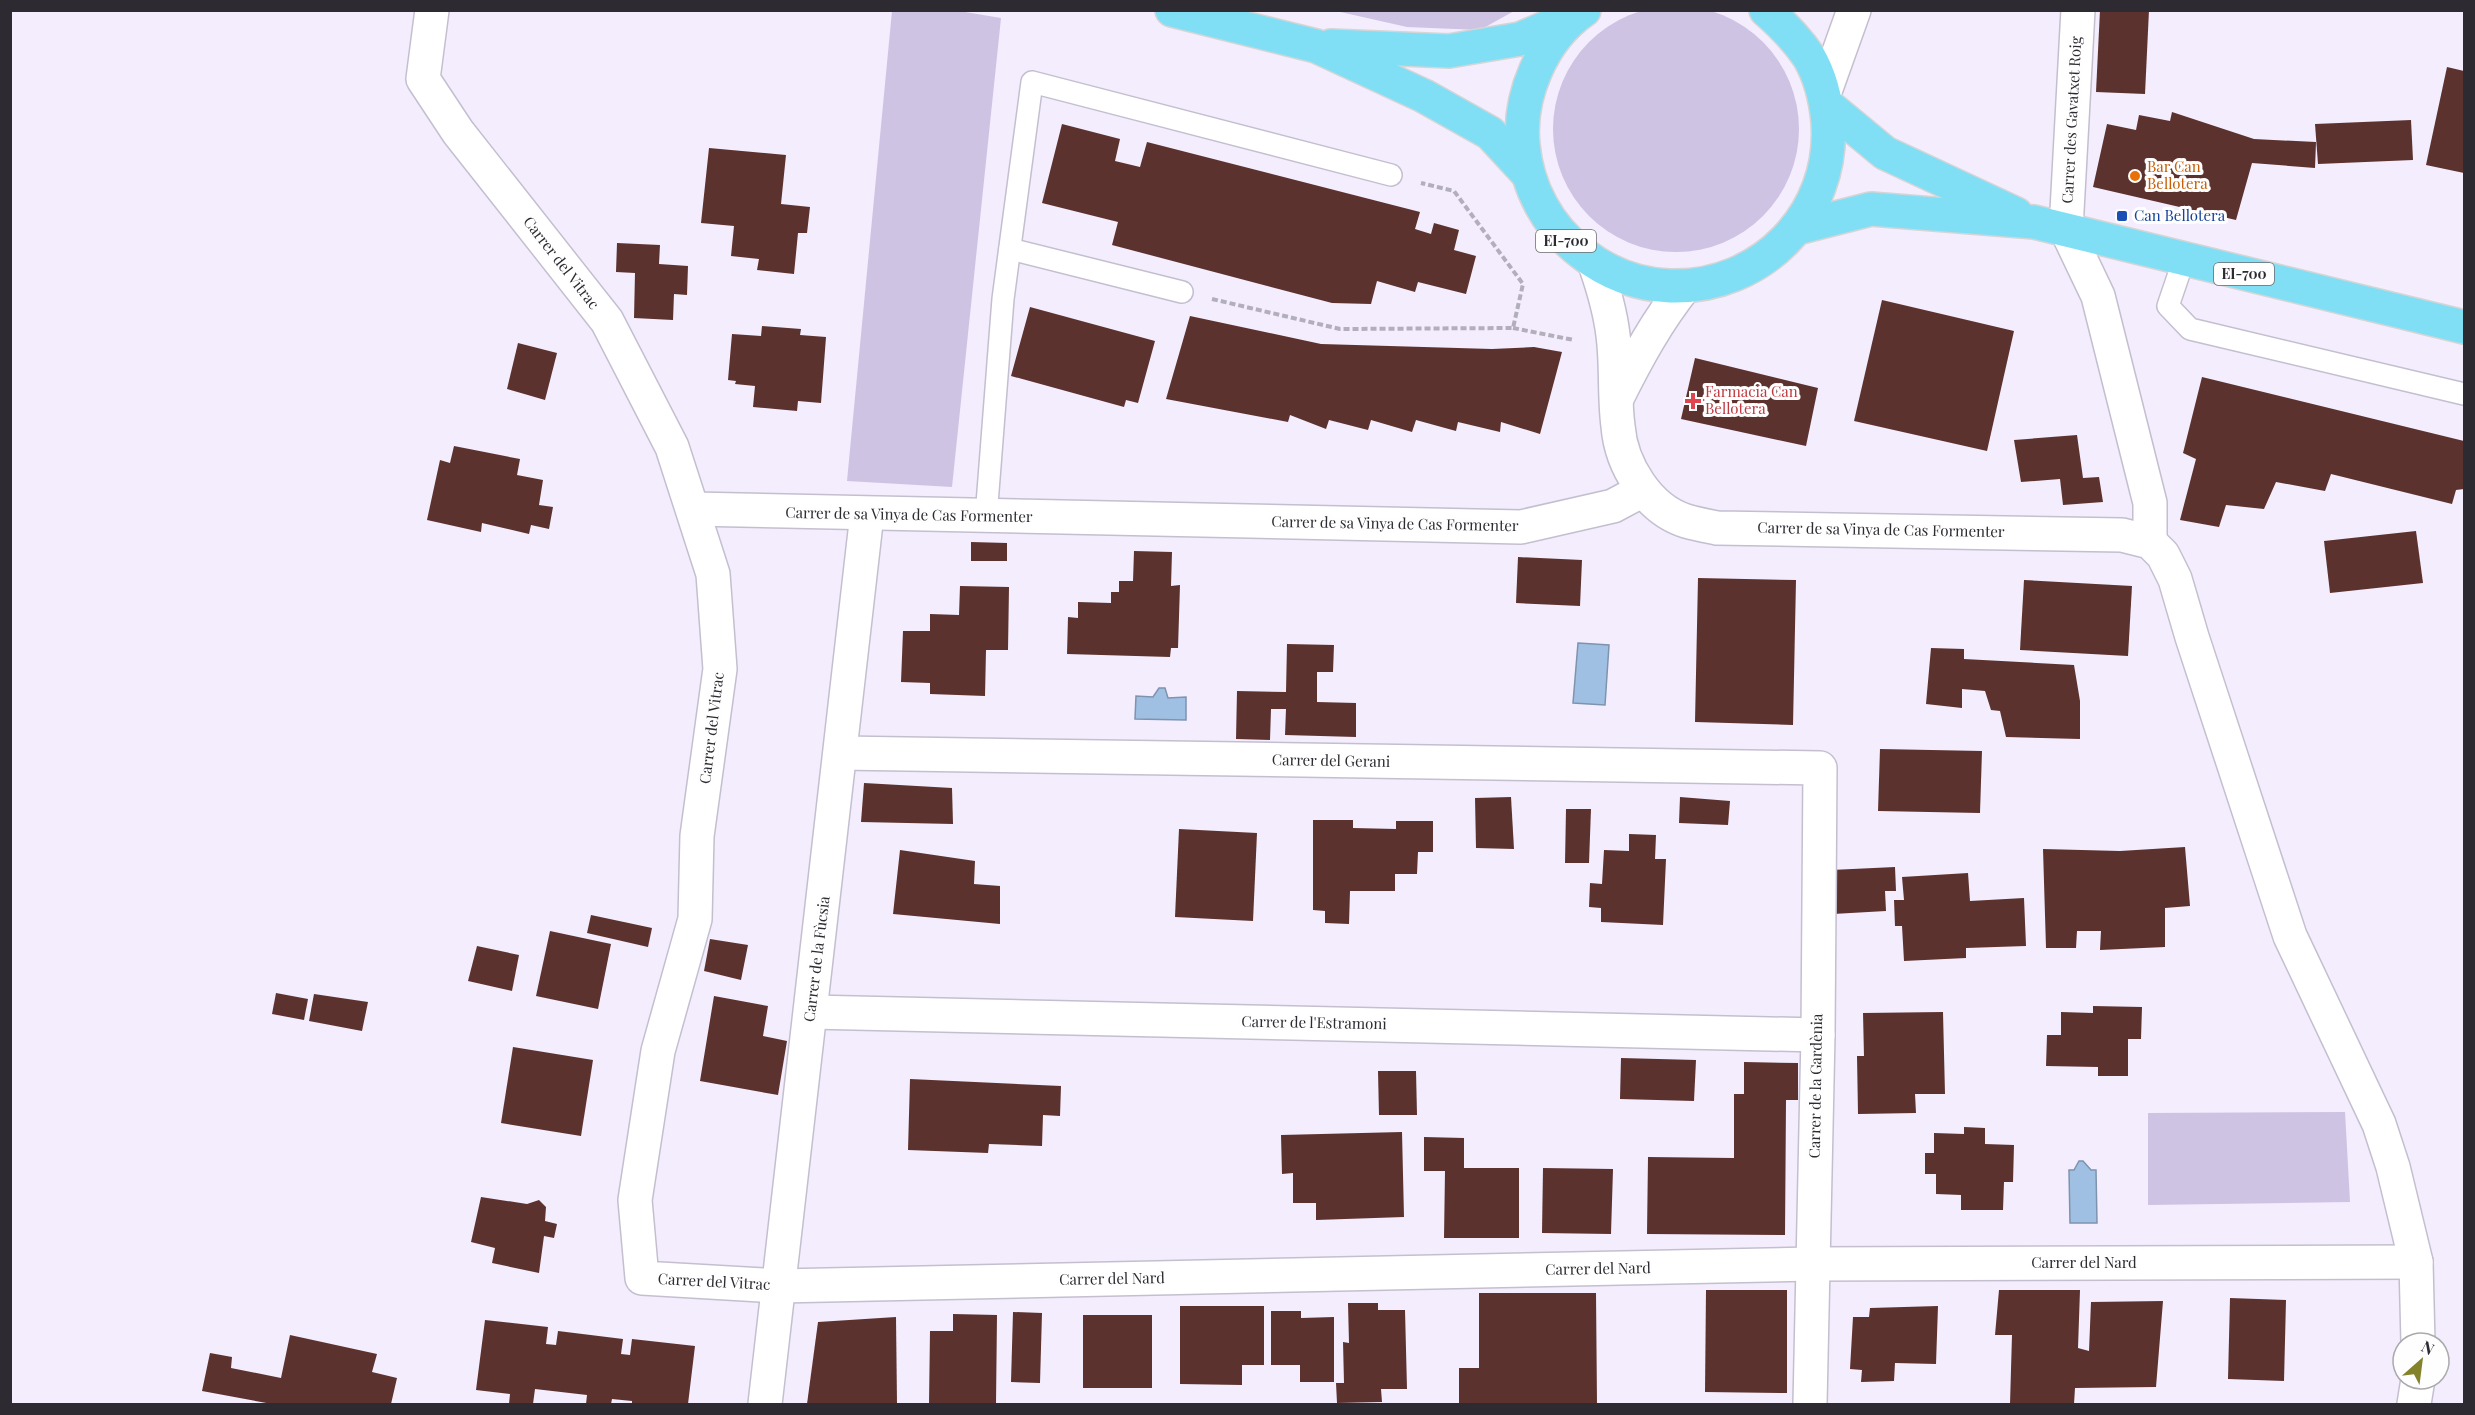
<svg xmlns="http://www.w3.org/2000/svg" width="2475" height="1415" font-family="'Playfair Display',serif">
<rect width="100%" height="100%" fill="#f3edfe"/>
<g fill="#cec3e3">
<circle cx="1676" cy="129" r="123"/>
<path d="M892,11H959L1001,18L952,487L847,481Z"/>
<path d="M1336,11H1514L1480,30L1407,27Z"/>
<path d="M2345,1112L2350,1202L2148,1205V1113Z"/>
</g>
<g fill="#a0c0e3" stroke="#7e93ae" stroke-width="1.5">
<path d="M1578,643L1609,645L1605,705L1573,703Z"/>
<path d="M1159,688H1165L1168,698L1186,697V720L1135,719L1136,696L1153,697Z"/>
<path d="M2079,1161H2083L2091,1170H2096L2097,1223H2070L2069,1170H2074Z"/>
</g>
<g fill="#5c322e">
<path d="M2100,10H2149L2145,94L2096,92Z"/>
<path d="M2447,67L2464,71V173L2426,165Z"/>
<path d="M2172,112L2254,139L2316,142L2315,168L2252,163L2236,220L2093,187L2107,124L2136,130L2139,115L2170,121Z"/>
<path d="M2411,120L2413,160L2318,164L2315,124Z"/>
<path d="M1062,124L1120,139L1115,161L1140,167L1147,142L1420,212L1415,229L1431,234L1434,223L1459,230L1454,250L1476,256L1466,294L1418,282L1415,292L1377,281L1371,304L1332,303L1112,245L1118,222L1042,203Z"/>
<path d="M709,148L786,155L781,204L810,207L807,233H798L794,274L757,270L759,259L731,256L734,226L701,223Z"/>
<path d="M617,243L660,245L659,264L688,266L687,295L674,294L673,320L634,318L635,273L616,272Z"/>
<path d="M1882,300L2014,331L1987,451L1854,421Z"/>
<path d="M1030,307L1155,341L1138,403L1126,400L1124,407L1011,376Z"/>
<path d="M1190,316L1321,344L1492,349L1534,347L1562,352L1540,434L1501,422L1500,432L1458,422L1456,431L1416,420L1412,432L1371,420L1368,430L1329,420L1326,429L1290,415L1288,422L1166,399Z"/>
<path d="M762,326L801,329L800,335L826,337L821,403L798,401L797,411L753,407L755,386L735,384L736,381L728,380L732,334L761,336Z"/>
<path d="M518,343L557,353L545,400L507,389Z"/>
<path d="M1695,358L1818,388L1806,446L1681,419Z"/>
<path d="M2202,377L2464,441V489L2456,490L2452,504L2331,474L2325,491L2276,482L2264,509L2226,505L2219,527L2180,520L2196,459L2183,453Z"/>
<path d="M2077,435L2083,478L2099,477L2103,502L2063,505L2060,479L2021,482L2014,440Z"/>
<path d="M454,446L520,459L517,475L543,480L539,505L553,507L549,529L531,525L529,534L482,523L481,532L427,520L440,460L450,463Z"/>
<path d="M2416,531L2423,583L2330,593L2324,541Z"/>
<path d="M971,542L1007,543V561H971Z"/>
<path d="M1134,551L1172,552L1171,586L1180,585L1178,648H1171L1170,657L1067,654L1068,617L1078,618V602L1111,603V592H1119V581H1133Z"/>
<path d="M1518,557L1582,560L1580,606L1516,603Z"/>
<path d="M1698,578L1796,580L1793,725L1695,722Z"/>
<path d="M2024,580L2132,586L2128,656L2020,650Z"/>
<path d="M960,586L1009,587L1008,650H986L985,696L930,694V683L901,682L903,631H930V614L959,615Z"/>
<path d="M1287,644L1334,645L1333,672H1317V702L1356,703V737L1285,735L1286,709H1271L1270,740L1236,739L1237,691L1286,692Z"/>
<path d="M1931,648L1964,649V659L2074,665L2080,701V739L2006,737L2000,711L1991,710L1985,691L1962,689V708L1926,704Z"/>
<path d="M1880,749L1982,751L1980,813L1878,811Z"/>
<path d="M864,783L952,788L953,824L861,822Z"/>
<path d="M1511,797L1514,849L1476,848L1475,798Z"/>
<path d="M1680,797L1730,801L1728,825L1679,823Z"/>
<path d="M1566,809H1591L1589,863H1565Z"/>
<path d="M1313,820H1353V828L1396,829V821H1433V852H1418L1417,874H1395V891H1350L1349,924L1325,923V911L1313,910Z"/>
<path d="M1179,829L1257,833L1253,921L1175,917Z"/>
<path d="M1629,834L1656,835L1655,859H1666L1663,925L1601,922V908L1589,907L1590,883L1602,884L1604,850L1629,851Z"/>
<path d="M2185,847L2190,906L2165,908V947L2100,950L2101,931H2077L2076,948H2046L2043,849L2120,851Z"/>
<path d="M900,850L975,861L974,884L1000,886V924L893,914Z"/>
<path d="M1895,867L1896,891H1885L1886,911L1833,914L1831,870Z"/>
<path d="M1968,873L1970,901L2024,898L2026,946L1966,948V958L1904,961L1902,926H1895L1894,900H1904L1902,877Z"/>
<path d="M591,915L652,928L648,947L587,933Z"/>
<path d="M550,931L611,944L598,1009L536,996Z"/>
<path d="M710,939L748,945L741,980L704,971Z"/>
<path d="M477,946L519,955L512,991L468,981Z"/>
<path d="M276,993L308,999L304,1020L272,1014Z"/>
<path d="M314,994L368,1002L362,1031L309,1021Z"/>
<path d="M714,996L768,1006L763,1036L787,1041L778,1095L700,1081Z"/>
<path d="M2093,1006L2142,1007L2141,1039H2128V1076H2098V1067L2046,1066L2047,1035H2061V1012L2093,1013Z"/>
<path d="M1943,1012L1945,1094H1915L1916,1113L1858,1114L1857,1056H1864L1863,1013Z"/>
<path d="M513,1047L593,1060L581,1136L501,1123Z"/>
<path d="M1621,1058L1696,1060L1694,1101L1620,1099Z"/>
<path d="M1744,1062L1798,1063V1100H1786L1785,1235L1647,1234L1648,1157L1734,1158V1094H1744Z"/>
<path d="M1378,1071H1416L1417,1115H1379Z"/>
<path d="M910,1079L1061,1086L1060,1116L1043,1115L1042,1146L989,1144L988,1153L908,1150Z"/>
<path d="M1964,1127L1985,1128V1144L2014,1145L2013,1182H2004L2003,1210H1961V1195L1936,1194V1174H1925V1153H1934V1133L1964,1134Z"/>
<path d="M1402,1132L1404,1217L1316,1220V1203H1293V1173L1282,1174L1281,1135Z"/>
<path d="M1424,1137L1464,1138V1168H1519V1238H1444L1445,1171H1424Z"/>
<path d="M1543,1168L1613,1169L1611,1234L1542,1233Z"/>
<path d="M481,1197L527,1204L539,1200L546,1207L545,1221L557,1224L554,1238L544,1236L539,1273L492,1263L495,1248L471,1242Z"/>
<path d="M1706,1290H1787V1393L1705,1392Z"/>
<path d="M1999,1290H2080L2078,1348L2089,1351L2091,1302L2163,1301L2156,1387L2075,1388L2074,1404H2010L2012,1335H1995Z"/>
<path d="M1479,1293H1596L1597,1404H1459V1368H1479Z"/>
<path d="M2230,1298L2286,1300L2284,1381L2228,1379Z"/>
<path d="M1348,1303H1378V1310H1405L1407,1389H1381L1382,1402L1337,1403L1336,1383H1344L1343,1342L1349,1343Z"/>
<path d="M1180,1306H1264V1365H1242V1385L1180,1384Z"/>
<path d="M1938,1306L1936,1364L1895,1363L1894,1381L1861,1382L1862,1370L1850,1369L1853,1317H1869L1870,1308Z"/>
<path d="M1271,1311H1301V1318L1334,1317V1382H1300V1365H1271Z"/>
<path d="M1013,1312L1042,1313L1040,1383L1011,1382Z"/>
<path d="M953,1314L997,1315L996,1404H929L930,1331H953Z"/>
<rect x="1083" y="1315" width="69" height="73"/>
<path d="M896,1317L897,1404H807L818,1322Z"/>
<path d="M485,1320L548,1327L546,1344L556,1345L558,1331L623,1339L621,1354L630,1355L632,1339L695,1346L688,1404H632V1401L612,1399L611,1404H586L587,1395L535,1389L533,1404H509L510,1394L476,1390Z"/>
<path d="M290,1335L377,1354L372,1372L397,1378L391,1404H272L202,1391L210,1353L232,1357L231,1368L281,1378Z"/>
</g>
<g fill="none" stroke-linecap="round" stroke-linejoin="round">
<g stroke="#c4bfcf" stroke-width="24">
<g id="service">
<path d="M1010,249L1182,292"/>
<path d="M2184,259L2168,306L2190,329L2464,394"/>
<path d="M986,517L1003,299L1032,82L1391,175"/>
</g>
</g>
<g stroke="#c4bfcf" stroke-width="36">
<g id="minor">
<path d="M432,10L423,79L458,132L607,321L672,447L713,574L720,669L697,836L695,919L658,1051L635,1200L642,1278L779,1286L1811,1264L2416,1262"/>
<path d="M2078,10L2066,229L2098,296L2150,503V542"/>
<path d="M693,509L1521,527L1613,506L1643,490"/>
<path d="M841,753L1820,768L1818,1035L1810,1404"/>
<path d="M811,1012L1818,1035"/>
<path d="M765,1404L867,514"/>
</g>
</g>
<g stroke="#c4bfcf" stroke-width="36">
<g id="tertiary">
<path d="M1824,94L1854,10"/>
<path d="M1595,264C1603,287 1610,310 1613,335C1617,365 1614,396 1618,426C1621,465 1648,509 1686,521C1696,524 1707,526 1717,528L2122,535L2150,542L2163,555L2175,579L2192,637L2290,936L2379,1124L2393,1167L2416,1262L2418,1343"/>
<path d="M1617,398C1637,358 1657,321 1685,286"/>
<path d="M2414,1404L2418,1379"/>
</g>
</g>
<g stroke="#d5d5d6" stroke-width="36">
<g id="primary">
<path d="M1172,10L1316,46L1424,96L1490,133L1528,174"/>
<path d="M1584,10C1542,39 1518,96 1523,145C1527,188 1548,227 1582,253C1607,273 1638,285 1670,286C1761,289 1835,214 1828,122C1826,100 1820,76 1809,57C1797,39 1782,24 1766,10"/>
<path d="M1331,46L1449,51L1520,39L1571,17"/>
<path d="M1827,105L1885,153L2016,214"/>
<path d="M1797,228L1871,209L2034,222L2464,327"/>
</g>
</g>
<g stroke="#b3aebb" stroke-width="4" stroke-dasharray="6 3" stroke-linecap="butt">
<path d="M1212,299L1340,329L1513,328L1523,284L1454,191L1421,183"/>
<path d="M1513,328L1574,340"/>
</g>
<use href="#service" stroke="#fff" stroke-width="21"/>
<use href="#minor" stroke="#fff" stroke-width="33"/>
<use href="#tertiary" stroke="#fff" stroke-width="33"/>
<use href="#primary" stroke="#81dff5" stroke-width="33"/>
</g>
<circle fill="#e8710a" stroke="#fefefe" stroke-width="2" cx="2135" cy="176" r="6"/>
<rect fill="#1a4fb4" stroke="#fefefe" stroke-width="2" x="2116" y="210" width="12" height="12" rx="3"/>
<path fill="#e0444e" stroke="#fefefe" stroke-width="2" d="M1690 392h6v6h6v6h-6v6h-6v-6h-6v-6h6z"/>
<g text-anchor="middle" stroke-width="6" stroke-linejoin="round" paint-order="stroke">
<g fill="#fefefe" stroke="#6c6a6e" stroke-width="1.5">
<rect x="1536" y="230" width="60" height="22" rx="4.5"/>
<rect x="2214" y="263" width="60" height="22" rx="4.5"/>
</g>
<g font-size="14" font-weight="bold" fill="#2d2b31">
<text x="1566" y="246">EI-700</text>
<text x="2244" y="279">EI-700</text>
</g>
<g font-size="15" fill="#2d2b31" stroke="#fefefe">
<text transform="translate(2072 120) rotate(-87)" y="5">Carrer des Gavatxet Roig</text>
<text transform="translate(561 263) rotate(52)" y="5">Carrer del Vitrac</text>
<text transform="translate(909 515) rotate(1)" y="5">Carrer de sa Vinya de Cas Formenter</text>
<text transform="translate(1395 524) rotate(1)" y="5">Carrer de sa Vinya de Cas Formenter</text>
<text transform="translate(1881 530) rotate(1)" y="5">Carrer de sa Vinya de Cas Formenter</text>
<text transform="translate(712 728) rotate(-83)" y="5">Carrer del Vitrac</text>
<text transform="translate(1331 761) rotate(1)" y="5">Carrer del Gerani</text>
<text transform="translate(817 959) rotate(-83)" y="5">Carrer de la Fùcsia</text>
<text transform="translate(1314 1023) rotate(1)" y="5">Carrer de l'Estramoni</text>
<text transform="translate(1816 1086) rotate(-89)" y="5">Carrer de la Gardènia</text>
<text x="2084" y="1268">Carrer del Nard</text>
<text transform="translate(1598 1269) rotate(-1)" y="5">Carrer del Nard</text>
<text transform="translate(1112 1279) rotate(-1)" y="5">Carrer del Nard</text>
<text transform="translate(714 1282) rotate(3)" y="5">Carrer del Vitrac</text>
</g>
<g font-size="15" fill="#c56008" stroke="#fefefe" text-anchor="start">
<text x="2147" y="172">Bar Can<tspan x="2147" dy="17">Bellotera</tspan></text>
</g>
<g font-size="15" fill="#164399" stroke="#fefefe" text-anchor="start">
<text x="2134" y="221">Can Bellotera</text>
</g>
<g font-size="15" fill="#be3a42" stroke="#fefefe" text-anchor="start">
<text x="1705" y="397">Farmacia Can<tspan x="1705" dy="17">Bellotera</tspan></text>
</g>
</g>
<rect width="2475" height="1415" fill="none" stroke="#2d2b31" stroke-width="24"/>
<g transform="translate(2421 1361) rotate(28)"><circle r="28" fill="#fefefe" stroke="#aaaaac" stroke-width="1.5"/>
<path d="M0-4.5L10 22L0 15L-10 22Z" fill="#84822b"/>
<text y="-9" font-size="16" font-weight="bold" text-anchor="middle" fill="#2d2b31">N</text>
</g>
</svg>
